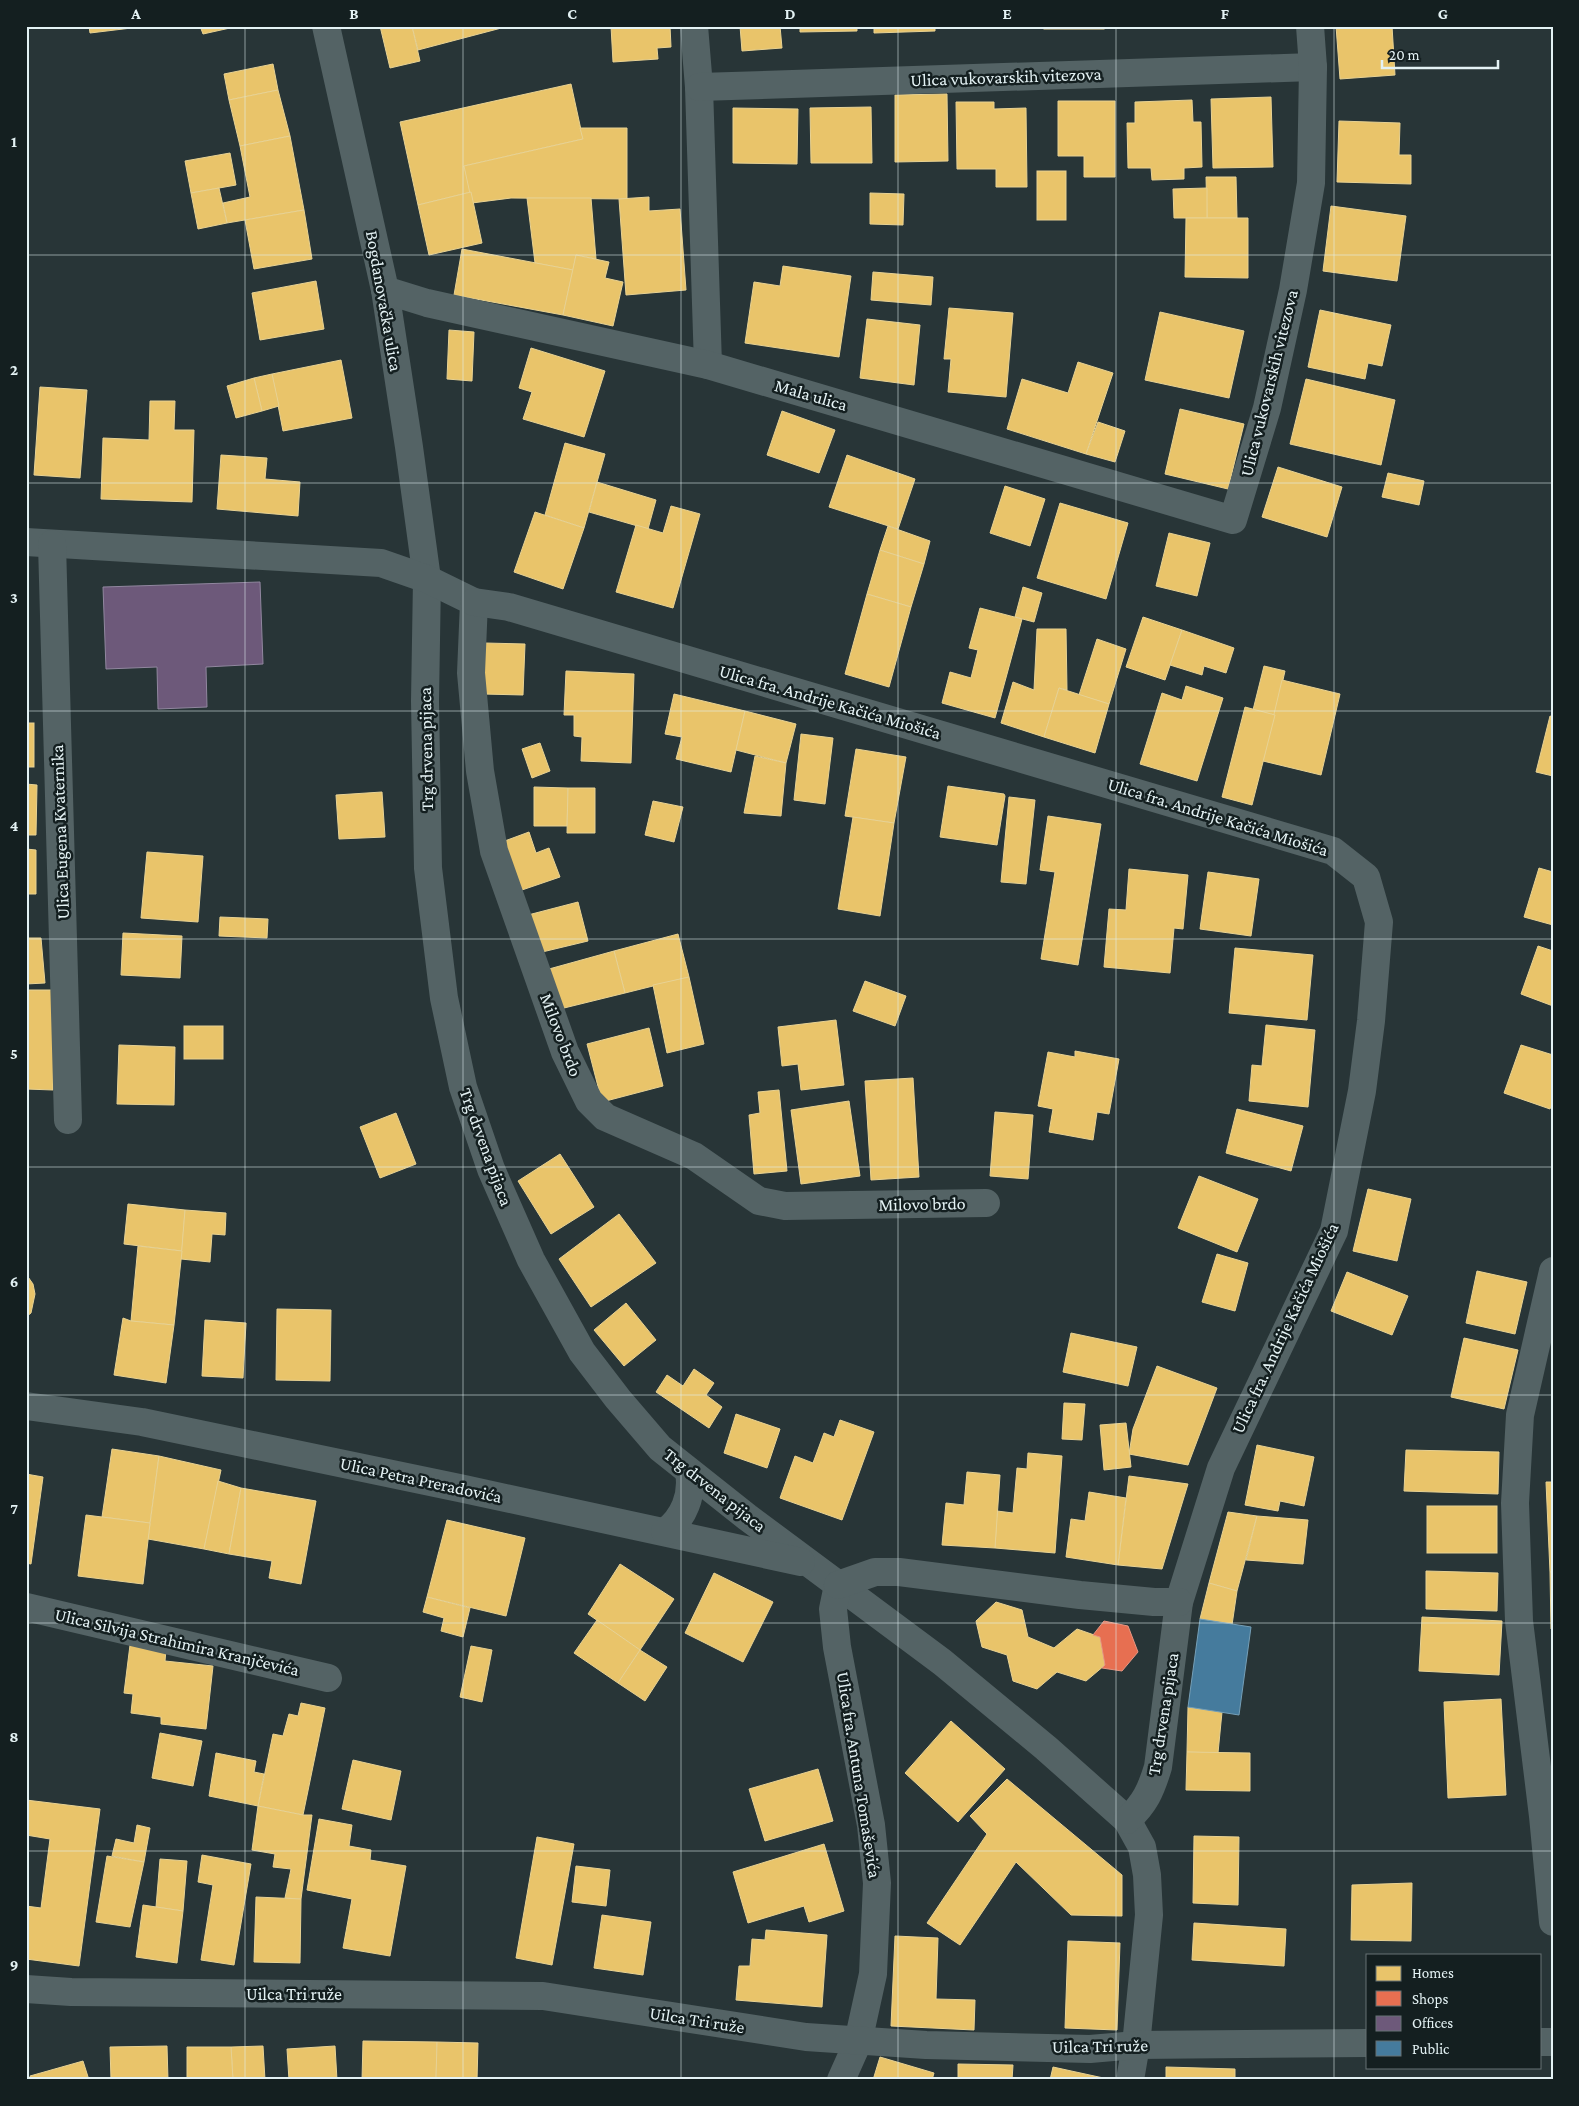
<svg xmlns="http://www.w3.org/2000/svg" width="1579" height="2106" font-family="'Crimson Pro',serif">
<rect width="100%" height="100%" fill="#283537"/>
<g fill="#e9c46a" stroke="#e8d293">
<path d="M89,26H148L90,33Z"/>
<path d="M200,26H239L203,34Z"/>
<path d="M380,26H412L420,61L390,68Z"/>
<path d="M412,26H509L418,50Z"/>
<path d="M611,26H670L671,47L657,48L658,59L613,62Z"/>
<path d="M740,26H780L782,48L742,51Z"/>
<path d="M800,26H857V31L800,32Z"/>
<path d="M874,26H935V31L874,33Z"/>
<rect x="1044" y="26" width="60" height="3"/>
<path d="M1336,26H1392L1395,75L1340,79Z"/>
<path d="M273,64L278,90L229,100L224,74Z"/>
<path d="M571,84L583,139L464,166L471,192L418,205L400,122Z"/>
<path d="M278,90L290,136L240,146L229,100Z"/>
<path d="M947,94L948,161L895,162V95Z"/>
<path d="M1271,97L1273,167L1213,168L1211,99Z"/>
<path d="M1192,100L1193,122H1201L1202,167L1184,168V179L1152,180L1151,168H1128L1127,123H1135V102Z"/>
<path d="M1058,101H1115V177H1084V156H1058Z"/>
<path d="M956,102H994V109L1026,108L1027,187H996V169H957Z"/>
<path d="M871,107L872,163H811L810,108Z"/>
<path d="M733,108L798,109L797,164L733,163Z"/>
<path d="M1339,121L1400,123L1399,155H1411V184L1337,182Z"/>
<path d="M580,128H627V199L511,198L472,203L464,166L583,139Z"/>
<path d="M290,136L304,210L227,223L223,203L250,197L240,146Z"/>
<path d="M230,153L236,185L191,193L185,161Z"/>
<rect x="1037" y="171" width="29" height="49"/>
<path d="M1206,177H1236L1237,218H1207Z"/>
<path d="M219,188L227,223L198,229L191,193Z"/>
<path d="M1207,188V218H1174L1173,189Z"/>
<path d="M471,192L482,243L429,255L418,205Z"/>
<path d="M870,193L904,194L903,225L870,224Z"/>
<path d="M649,197V211L680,209L686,290L626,295L619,199Z"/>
<path d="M527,198H591L596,259L576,255L573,270L535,263Z"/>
<path d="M1331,206L1406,216L1397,281L1323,271Z"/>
<path d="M304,210L312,259L254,269L245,220Z"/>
<path d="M1186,218H1248V278L1185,277Z"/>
<path d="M462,249L573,270L563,315L454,295Z"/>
<path d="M576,255L609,262L605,278L623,282L613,326L563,315Z"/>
<path d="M783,266L851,276L839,357L745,343L754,282L780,286Z"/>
<path d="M873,272L933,277L931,305L871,300Z"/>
<path d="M316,281L324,329L260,340L252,293Z"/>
<path d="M949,308L1013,313L1006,397L948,392L951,359H944Z"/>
<path d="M1320,310L1391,325L1382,366L1368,363L1365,379L1308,367Z"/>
<path d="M1160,312L1244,331L1229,398L1145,380Z"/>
<path d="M867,319L920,325L914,385L860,378Z"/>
<path d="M449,330L474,332L472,381L447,379Z"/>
<path d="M531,348L605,371L584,437L523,419L532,392L519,388Z"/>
<path d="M341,360L352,418L283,431L272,374Z"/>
<path d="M1078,362L1113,373L1086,454L1007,429L1022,379L1068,393Z"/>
<path d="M272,374L279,406L262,411L254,378Z"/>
<path d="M254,378L262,411L236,418L227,386Z"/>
<path d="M1306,379L1395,400L1381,465L1290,444Z"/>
<path d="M40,387L87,390L80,478L34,475Z"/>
<path d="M150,401H175L174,430H194L192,502L101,499L103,438L149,440Z"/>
<path d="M1180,409L1244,424L1228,489L1165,474Z"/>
<path d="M782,411L835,430L819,473L767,455Z"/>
<path d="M1098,422L1125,431L1115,462L1086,454Z"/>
<path d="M565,443L605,454L584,528L545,515Z"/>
<path d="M221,455L267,458L265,479L300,482L298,516L217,509Z"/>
<path d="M847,455L915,479L898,529L829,507Z"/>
<path d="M1278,467L1342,487L1327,537L1262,517Z"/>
<path d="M1388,473L1424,481L1419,505L1382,497Z"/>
<path d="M597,482L656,500L648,529L589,512Z"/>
<path d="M1005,486L1045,499L1030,546L990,533Z"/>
<path d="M1060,503L1128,523L1106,599L1037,578Z"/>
<path d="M671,506L700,514L673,608L616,592L636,525L663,533Z"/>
<path d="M535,512L584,528L563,589L514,572Z"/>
<path d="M888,526L930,541L924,564L880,550Z"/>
<path d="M1169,533L1210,543L1197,596L1156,586Z"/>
<path d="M880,550L924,564L911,607L867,594Z"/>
<path d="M1023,587L1042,593L1034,622L1015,617Z"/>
<path d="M867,594L911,607L889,687L845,674Z"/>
<path d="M980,608L1022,619L995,718L942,703L950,672L971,678L978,650L969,648Z"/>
<path d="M1143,617L1182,630L1165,680L1126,667Z"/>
<path d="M1037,629H1066L1067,690L1059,688L1044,737L1001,723L1013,682L1034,690Z"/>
<path d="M1182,630L1234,648L1226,673L1204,666L1202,675L1170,665Z"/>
<path d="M1097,639L1126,649L1109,704L1079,695Z"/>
<path d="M485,643L525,644L523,695L483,694Z"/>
<path d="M1264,666L1285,671L1275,715L1253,710Z"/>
<path d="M566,671L634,674L631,763L581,761L582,737L574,736V715H564Z"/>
<path d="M1282,680L1340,694L1321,775L1263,761Z"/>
<path d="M1186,686L1223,698L1197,781L1140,764L1162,693L1182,700Z"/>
<path d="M1059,688L1109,704L1095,753L1044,737Z"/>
<path d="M674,694L745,711L731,772L676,759L682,737L665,734Z"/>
<path d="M1245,707L1275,715L1252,805L1222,797Z"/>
<path d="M745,711L796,724L786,763L736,750Z"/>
<path d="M1550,716L1553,717V776L1536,772Z"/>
<rect x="26" y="723" width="8" height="44"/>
<path d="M801,734L833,738L825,804L794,800Z"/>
<path d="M540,743L550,771L532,778L522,749Z"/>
<path d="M856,749L906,757L894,823L845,816Z"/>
<path d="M755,756L786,763L781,816L744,813Z"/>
<path d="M26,784L37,785L36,835H26Z"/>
<path d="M948,786L1004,794L1005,796L997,845L940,837Z"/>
<path d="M534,787L568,788L567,826H534Z"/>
<path d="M568,788H595V833H567Z"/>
<path d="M382,792L385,837L339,839L336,795Z"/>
<path d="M1009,797L1035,800L1026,884L1001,882Z"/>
<path d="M653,801L683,807L674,842L645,835Z"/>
<path d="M1048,816L1101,824L1078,965L1041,959L1055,872L1040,870Z"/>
<path d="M853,817L894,823L880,916L838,909Z"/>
<path d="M529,832L536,853L549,848L560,877L519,891L502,842Z"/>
<path d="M26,849L36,850V894H26Z"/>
<path d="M147,852L203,856L198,922L141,918Z"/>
<path d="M1539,868L1553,872V925L1524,917Z"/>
<path d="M1129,869L1188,875L1183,929L1174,928L1170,973L1104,967L1109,909L1126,910Z"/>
<path d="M1208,872L1259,879L1251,936L1200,929Z"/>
<path d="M578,902L588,941L538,953L528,915Z"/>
<path d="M220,917L268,919L267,938L219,936Z"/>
<path d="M123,933L182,936L180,978L121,975Z"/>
<path d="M678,934L689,977L625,993L614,951Z"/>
<path d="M26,938H41L45,983L26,984Z"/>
<path d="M1538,946L1553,951V1006L1521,994Z"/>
<path d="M1235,948L1313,955L1307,1020L1229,1013Z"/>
<path d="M614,951L625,993L560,1009L549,969Z"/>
<path d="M689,977L704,1044L667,1053L653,985Z"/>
<path d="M865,981L906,996L895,1026L853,1011Z"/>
<path d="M26,990H55L53,1090L26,1089Z"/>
<path d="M836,1020L844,1085L801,1090L798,1064L782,1066L778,1027Z"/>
<path d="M1266,1025L1315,1030L1308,1107L1249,1101L1252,1065L1262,1066Z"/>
<rect x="184" y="1026" width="39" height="33"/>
<path d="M649,1028L663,1086L602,1102L587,1044Z"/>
<path d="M119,1045L175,1047L174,1105L117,1104Z"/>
<path d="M1521,1045L1553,1055V1101L1550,1109L1504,1093Z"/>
<path d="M1075,1051L1119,1059L1109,1114L1097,1112L1093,1140L1049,1132L1053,1109L1038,1106L1048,1052L1075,1057Z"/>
<path d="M913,1078L919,1177L871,1180L865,1081Z"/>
<path d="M779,1090L787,1171L754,1174L749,1115L760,1113L758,1092Z"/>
<path d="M849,1101L860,1176L801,1184L791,1110Z"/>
<path d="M1237,1109L1303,1126L1291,1171L1226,1153Z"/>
<path d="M995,1112L1033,1115L1028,1179L990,1176Z"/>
<path d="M396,1113L416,1164L380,1178L360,1127Z"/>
<path d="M560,1154L594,1207L551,1234L518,1181Z"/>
<path d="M1199,1176L1258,1199L1237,1252L1178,1228Z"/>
<path d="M1368,1189L1411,1199L1397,1261L1353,1251Z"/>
<path d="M128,1204L185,1210L182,1251L124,1244Z"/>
<path d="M185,1210L226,1213L225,1235L212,1234L210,1262L181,1259Z"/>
<path d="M619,1214L656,1263L591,1307L559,1259Z"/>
<path d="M138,1246L182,1251L174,1325L131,1321Z"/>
<path d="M1217,1254L1248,1263L1235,1311L1202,1302Z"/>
<path d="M1477,1271L1527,1282L1515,1334L1466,1323Z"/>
<path d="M1347,1272L1408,1296L1392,1335L1331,1311Z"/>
<path d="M26,1274L33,1284L35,1294L31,1313L26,1317Z"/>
<path d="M626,1303L656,1340L624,1366L594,1330Z"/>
<path d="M277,1309L331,1310L330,1381L276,1380Z"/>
<path d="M123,1318L131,1321L174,1325L166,1383L114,1375Z"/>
<path d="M205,1320L246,1323L243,1378L202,1376Z"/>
<path d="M1071,1333L1137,1347L1128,1386L1063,1372Z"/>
<path d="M1464,1338L1518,1350L1504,1409L1451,1397Z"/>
<path d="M1157,1366L1217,1388L1188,1465L1129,1454L1133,1429Z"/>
<path d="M694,1369L714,1383L706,1395L722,1407L709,1428L656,1392L667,1375L683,1386Z"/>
<path d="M1064,1403L1085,1404L1082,1440L1062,1439Z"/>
<path d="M736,1414L780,1429L767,1468L724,1453Z"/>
<path d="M840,1420L874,1432L842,1520L780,1498L795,1456L813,1463L824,1433L834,1437Z"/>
<path d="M1126,1423L1131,1467L1104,1470L1100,1425Z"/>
<path d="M1257,1445L1314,1457L1304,1506L1280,1501L1278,1511L1245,1505Z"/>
<path d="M112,1449L159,1456L150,1523L102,1517Z"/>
<path d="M1406,1450L1499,1452L1498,1494L1404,1491Z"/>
<path d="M1028,1453L1062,1456L1055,1553L995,1548L997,1511L1013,1513L1017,1468L1027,1469Z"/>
<path d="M159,1456L221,1470L204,1549L148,1539Z"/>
<path d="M967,1472L1000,1475L995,1548L942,1545L946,1503L964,1505Z"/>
<path d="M26,1474L43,1477L31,1564L26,1563Z"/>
<path d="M1129,1476L1188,1484L1162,1569L1118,1565Z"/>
<path d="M218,1481L241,1488L229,1554L204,1549Z"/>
<path d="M1546,1482H1553V1572H1550Z"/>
<path d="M241,1488L316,1501L301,1584L269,1578L272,1561L229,1554Z"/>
<path d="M1089,1492L1126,1498L1118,1565L1066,1557L1071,1519L1085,1521Z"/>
<rect x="1427" y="1506" width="70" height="47"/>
<path d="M1228,1512L1257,1516L1237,1591L1209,1583Z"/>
<path d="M86,1515L150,1523L143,1584L78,1576Z"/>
<path d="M1257,1516L1308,1520L1303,1564L1246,1560Z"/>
<path d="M447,1520L525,1538L506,1616L427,1597Z"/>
<path d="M620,1564L674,1599L640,1650L588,1614Z"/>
<path d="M1426,1571L1498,1573L1497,1611L1426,1609Z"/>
<path d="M1550,1572H1553V1629H1551Z"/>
<path d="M714,1573L773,1602L743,1662L685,1633Z"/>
<path d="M1209,1583L1237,1591L1232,1625L1200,1619Z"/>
<path d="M427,1597L470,1608L463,1637L441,1631L444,1618L423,1612Z"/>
<path d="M996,1602L1022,1610L1028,1637L1054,1648L1077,1629L1100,1637L1105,1665L1086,1681L1057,1672L1037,1689L1013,1681L1007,1655L982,1647L976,1621Z"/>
<path d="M1422,1617L1502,1621L1499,1675L1419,1671Z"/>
<path d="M597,1620L640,1650L618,1683L574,1653Z"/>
<path d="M130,1645L166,1650L165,1661L213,1666L206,1729L161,1724V1717L131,1713L133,1694L124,1693Z"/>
<path d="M471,1646L492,1650L482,1702L460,1697Z"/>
<path d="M640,1650L667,1667L645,1701L618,1683Z"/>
<path d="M1501,1699L1506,1795L1448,1798L1444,1702Z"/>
<path d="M301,1703L325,1708L303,1815L258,1806L273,1734L283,1736L289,1714L298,1716Z"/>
<path d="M1188,1707L1222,1712L1218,1753L1187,1752Z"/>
<path d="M951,1721L1005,1769L958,1822L905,1773Z"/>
<path d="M160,1733L202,1741L193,1786L152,1778Z"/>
<path d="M1187,1752L1250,1753V1791L1186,1790Z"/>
<path d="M216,1753L256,1761L254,1772L264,1774L258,1806L209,1796Z"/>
<path d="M353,1760L401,1771L391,1820L342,1809Z"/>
<path d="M818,1769L833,1821L765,1841L749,1789Z"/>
<path d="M1007,1779L1122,1875V1916L1071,1915L1016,1862L960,1945L927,1923L987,1834L970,1816Z"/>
<path d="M26,1800L100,1809L79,1966L26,1959V1906L41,1908L50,1839L26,1835Z"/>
<path d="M258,1806L303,1815H312L301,1899L285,1898L291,1869L273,1867L275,1854L252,1850Z"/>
<path d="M319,1819L352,1825L349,1846L371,1850L370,1860L406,1866L390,1956L343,1948L352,1899L307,1890Z"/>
<path d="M137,1825L150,1828L144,1862L112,1856L116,1839L134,1843Z"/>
<path d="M1194,1836L1239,1837L1238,1905L1193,1903Z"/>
<path d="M537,1837L574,1844L552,1965L516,1958Z"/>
<path d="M824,1844L844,1911L809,1922L804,1906L748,1923L733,1872Z"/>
<path d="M202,1855L251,1864L234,1965L201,1960L213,1885L198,1882Z"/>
<path d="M107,1856L144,1862L130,1927L96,1922Z"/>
<path d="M160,1859L187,1861L183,1911L156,1907Z"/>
<path d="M576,1866L610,1870L606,1906L572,1902Z"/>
<path d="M1412,1883L1411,1941L1351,1940L1352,1885Z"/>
<path d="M256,1897L301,1899L300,1963L254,1962Z"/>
<path d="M143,1905L183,1911L177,1963L136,1957Z"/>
<path d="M602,1915L651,1922L643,1975L594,1968Z"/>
<path d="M1194,1923L1286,1929L1284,1966L1192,1960Z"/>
<path d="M766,1930L827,1935L822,2007L736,2000L739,1966H750L752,1939L765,1940Z"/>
<path d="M895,1936L938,1938L936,1999L975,2000L974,2030L891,2026Z"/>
<path d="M1068,1941L1120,1943L1117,2030L1065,2028Z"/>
<path d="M363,2041L437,2042L436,2080H362Z"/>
<path d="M437,2042L478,2043L477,2080H436Z"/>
<path d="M167,2046L168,2080H111L110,2047Z"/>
<path d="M263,2046L265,2080H233L231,2047Z"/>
<path d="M335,2046L337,2080H289L287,2049Z"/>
<path d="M187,2047H231L233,2080H187Z"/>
<path d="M880,2057L934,2073L932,2080H873Z"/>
<path d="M83,2061L89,2080H31L30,2076Z"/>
<path d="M958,2064L1013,2065L1012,2080H958Z"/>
<path d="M1053,2067L1108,2079L1107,2080H1050Z"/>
<path d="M1166,2067L1235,2069V2080H1166Z"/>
</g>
<path fill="#e76f51" stroke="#e69682" d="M1104,1621L1128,1626L1138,1652L1122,1671L1102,1668L1105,1665L1100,1637L1093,1635Z"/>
<path fill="#6d597a" stroke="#91879f" d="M260,582L263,664L206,667L207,707L158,709L157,667L106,669L103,587Z"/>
<path fill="#457b9d" stroke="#759fb7" d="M1200,1619L1251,1627L1239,1715L1188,1707Z"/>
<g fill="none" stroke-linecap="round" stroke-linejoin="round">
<g stroke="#546365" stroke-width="28">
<path d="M326,26L385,290L409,447L427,579L425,701L428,868L444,998L463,1087L491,1169L531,1260L582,1352L618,1399L660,1448L747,1517L942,1662L1046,1748L1127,1820L1142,1847L1147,1875L1149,1915L1136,2045L1130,2080"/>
<path d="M694,26L699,87L708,365"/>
<path d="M699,87L1313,67"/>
<path d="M385,290L427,303L708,365L1233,520L1267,408L1293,290L1311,183L1313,67L1310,26"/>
<path d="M26,542L381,563L427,579L474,602L471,673L480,771L494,851L565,1052L589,1101L605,1117L694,1156L759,1201L785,1206L986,1203"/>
<path d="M52,544L68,1120"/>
<path d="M474,602L509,607L1333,851L1366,877L1379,922L1371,1021L1362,1091L1334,1231L1221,1468L1179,1602L1158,1767C1151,1790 1145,1804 1127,1820"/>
<path d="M1553,1271L1520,1415L1515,1503L1519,1621L1543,1816L1553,1922"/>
<path d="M26,1406L142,1422L464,1489L801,1562"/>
<path d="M665,1532C684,1518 693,1495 689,1472"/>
<path d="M838,1585L833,1609L837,1647L871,1825L877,1883L873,1974L858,2042L841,2080"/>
<path d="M838,1585L875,1572H899L1080,1595L1154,1602H1179"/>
<path d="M26,1607L328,1678"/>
<path d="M26,1989L71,1992L543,1996L806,2037L926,2045L1090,2049L1136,2045L1368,2043"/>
<path d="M1540,2042H1553"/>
</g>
</g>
<path fill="none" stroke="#e4f2f4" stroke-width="1" stroke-opacity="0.55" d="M245,26V2080M463,26V2080M681,26V2080M898,26V2080M1116,26V2080M1334,26V2080M26,255H1553M26,483H1553M26,711H1553M26,939H1553M26,1167H1553M26,1395H1553M26,1623H1553M26,1851H1553"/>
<g text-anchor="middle" stroke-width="5" stroke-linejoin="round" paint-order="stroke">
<g font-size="18" fill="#e4f2f4" stroke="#141f20">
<text transform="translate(1006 77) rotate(-2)" y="6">Ulica vukovarskih vitezova</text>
<text transform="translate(384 301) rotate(80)" y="6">Bogdanovačka ulica</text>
<text transform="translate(1269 383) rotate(-76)" y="6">Ulica vukovarskih vitezova</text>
<text transform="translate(811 395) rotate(16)" y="6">Mala ulica</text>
<text transform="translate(830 702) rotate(16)" y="6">Ulica fra. Andrije Kačića Miošića</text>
<text transform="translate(426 749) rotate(-91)" y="6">Trg drvena pijaca</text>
<text transform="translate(1218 817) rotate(17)" y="6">Ulica fra. Andrije Kačića Miošića</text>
<text transform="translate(60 832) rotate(-92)" y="6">Ulica Eugena Kvaternika</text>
<text transform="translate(561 1035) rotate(69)" y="6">Milovo brdo</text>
<text transform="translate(486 1147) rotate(70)" y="6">Trg drvena pijaca</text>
<text transform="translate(922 1204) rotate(-1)" y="6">Milovo brdo</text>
<text transform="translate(1285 1328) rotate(-65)" y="6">Ulica fra. Andrije Kačića Miošića</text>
<text transform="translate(421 1480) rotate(12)" y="6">Ulica Petra Preradovića</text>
<text transform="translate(715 1490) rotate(38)" y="6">Trg drvena pijaca</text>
<text transform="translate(177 1642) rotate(13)" y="6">Ulica Silvija Strahimira Kranjčevića</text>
<text transform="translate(1163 1714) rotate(-81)" y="6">Trg drvena pijaca</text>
<text transform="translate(859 1775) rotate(81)" y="6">Ulica fra. Antuna Tomaševića</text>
<text x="294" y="2000">Uilca Tri ruže</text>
<text transform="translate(697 2020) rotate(9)" y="6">Uilca Tri ruže</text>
<text transform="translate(1100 2046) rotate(-1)" y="6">Uilca Tri ruže</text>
</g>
</g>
<rect width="1579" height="2106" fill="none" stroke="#141f20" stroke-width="55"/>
<rect x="1366" y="1954" width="175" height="115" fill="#141f20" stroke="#677375"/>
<rect x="1376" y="1966" width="25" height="15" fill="#e9c46a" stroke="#677375"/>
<text x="1412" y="1978" font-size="15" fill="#e4f2f4">Homes</text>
<rect x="1376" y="1991" width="25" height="15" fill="#e76f51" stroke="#677375"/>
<text x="1412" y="2004" font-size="15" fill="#e4f2f4">Shops</text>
<rect x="1376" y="2016" width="25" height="15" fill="#6d597a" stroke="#677375"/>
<text x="1412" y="2028" font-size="15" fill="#e4f2f4">Offices</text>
<rect x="1376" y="2041" width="25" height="15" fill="#457b9d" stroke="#677375"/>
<text x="1412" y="2054" font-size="15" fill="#e4f2f4">Public</text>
<path d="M1382 60v8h116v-8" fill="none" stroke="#e4f2f4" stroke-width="2.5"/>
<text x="1389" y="60" font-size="15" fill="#e4f2f4" stroke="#141f20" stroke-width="4" paint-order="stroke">20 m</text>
<rect x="28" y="28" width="1524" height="2050" fill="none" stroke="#e4f2f4" stroke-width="2"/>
<g font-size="16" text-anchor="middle" font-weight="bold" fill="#e4f2f4">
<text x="136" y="19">A</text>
<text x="354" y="19">B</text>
<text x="572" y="19">C</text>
<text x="790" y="19">D</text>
<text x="1007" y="19">E</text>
<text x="1225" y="19">F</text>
<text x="1443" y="19">G</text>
<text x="14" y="147">1</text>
<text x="14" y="375">2</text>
<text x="14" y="603">3</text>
<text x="14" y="831">4</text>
<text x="14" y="1059">5</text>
<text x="14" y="1287">6</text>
<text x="14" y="1514">7</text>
<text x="14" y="1742">8</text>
<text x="14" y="1970">9</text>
</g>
</svg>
